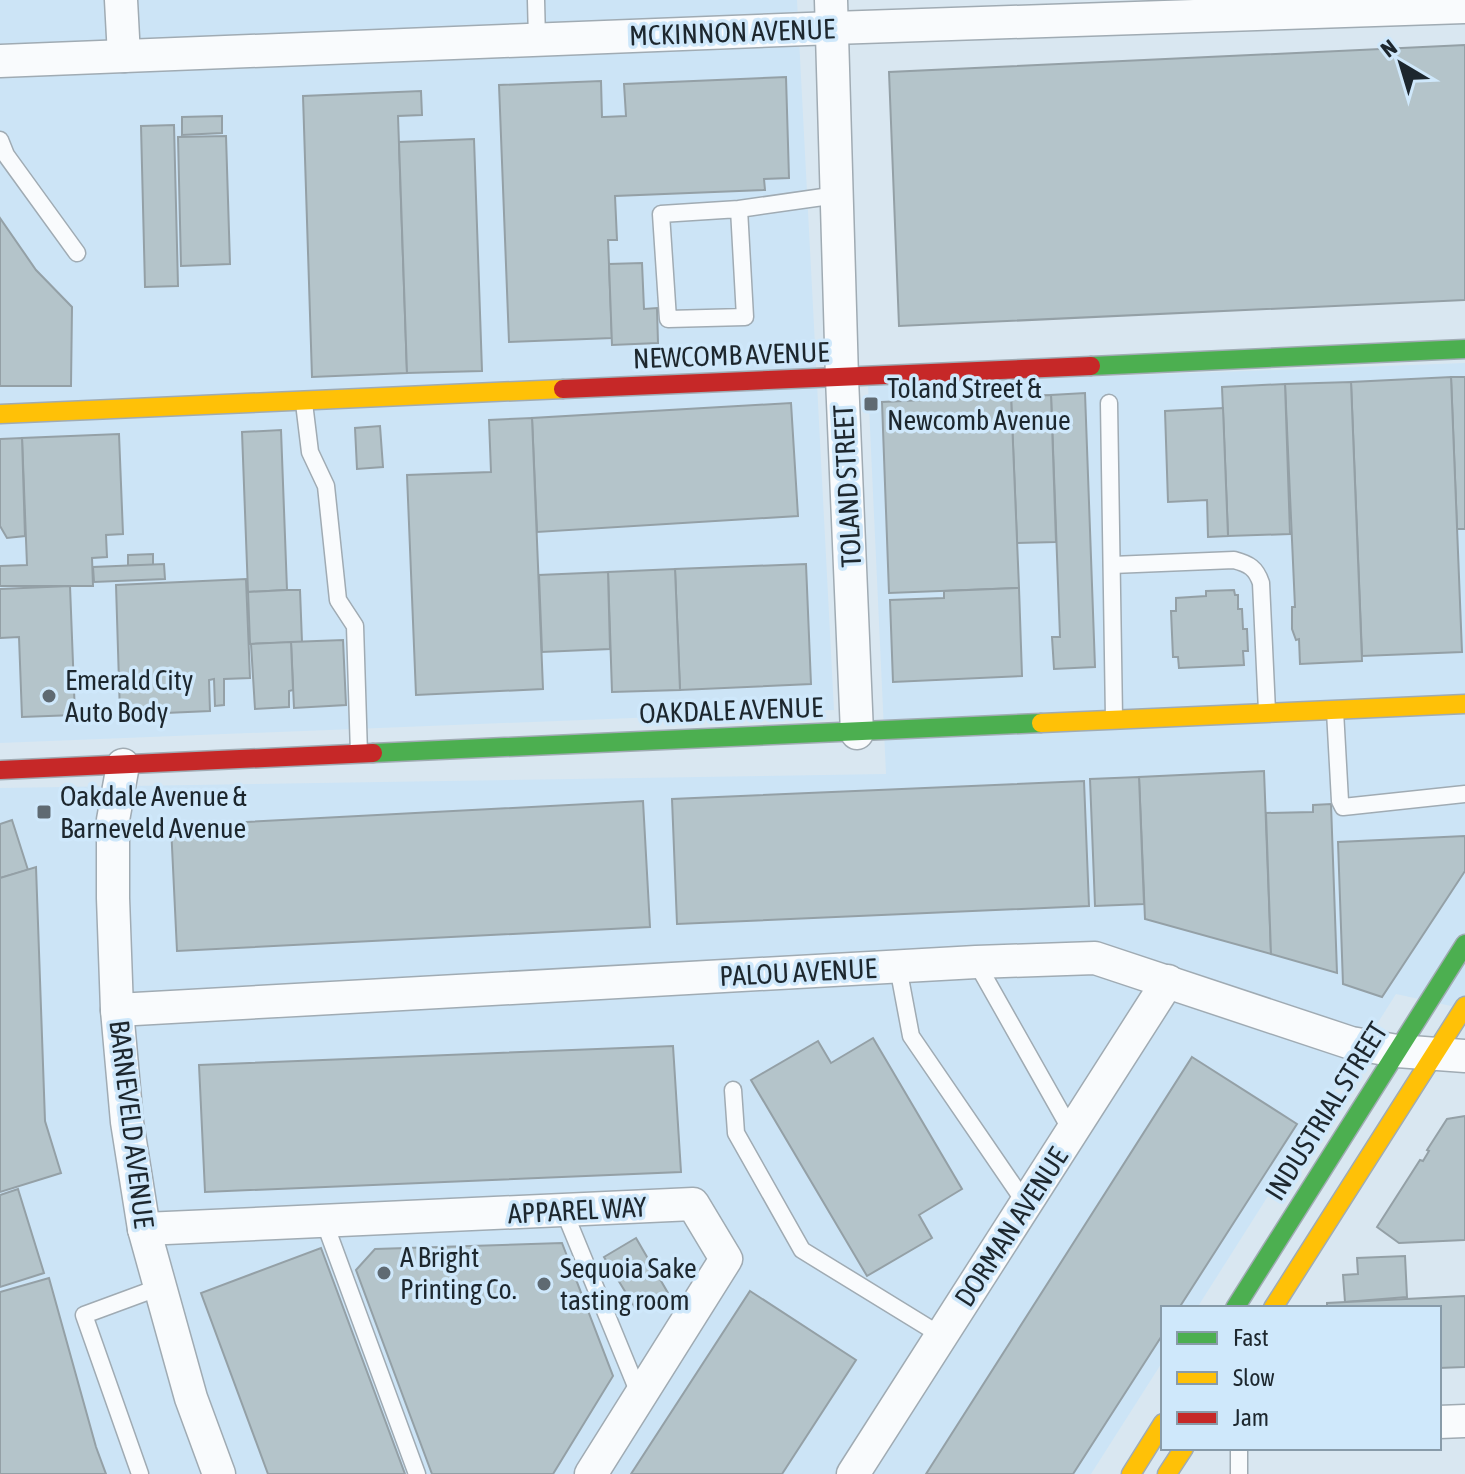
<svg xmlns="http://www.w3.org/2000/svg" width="1465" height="1474" font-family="'Asap Condensed',sans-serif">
<rect width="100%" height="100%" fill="#d9e7f1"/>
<g fill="#cce4f6">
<path d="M0,0H797L834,710L0,743Z"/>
<path d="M1465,363V1009L1396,994L1197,1308H1163V1361L1091,1474H0V788L886,774L868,385Z"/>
</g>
<g fill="#b4c4ca" stroke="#94a0a6" stroke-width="2">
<path d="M1465,45V300L899,326L889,72Z"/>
<path d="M786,77L789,178L764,179L765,190L615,196L617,240H608L612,338L509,342L499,85L601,81L602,117H604L626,116L624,84Z"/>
<path d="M421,91L422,115L398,116L407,373L312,377L303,96Z"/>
<path d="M222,116V133L182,135V117Z"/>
<path d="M174,125L178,286L145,287L141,126Z"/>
<path d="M226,136L230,264L181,266L178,137Z"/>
<path d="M474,139L482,371L407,373L399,142Z"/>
<path d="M0,218L36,270L72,307L71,386H0Z"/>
<path d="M642,263L644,309L657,308L658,343L612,345L609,264Z"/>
<path d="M1451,377H1465V529H1457Z"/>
<path d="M1451,377L1462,652L1362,656L1351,382Z"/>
<path d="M1351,382L1362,661L1300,664L1299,639L1296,640L1292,629V607H1295L1285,384Z"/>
<path d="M1285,384L1290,534L1228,536L1222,387Z"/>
<path d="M1085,393L1095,667L1054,669L1052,637H1060L1051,395Z"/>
<path d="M1051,395L1056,542L1017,543L1011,396Z"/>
<path d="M1011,396L1019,588L889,593L882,402Z"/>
<path d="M791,403L798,516L537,532L532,418Z"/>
<path d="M1223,408L1228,536L1208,537L1207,500L1168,502L1165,411Z"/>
<path d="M532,418L543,689L416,695L407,475L491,472L489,420Z"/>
<path d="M380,426L383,467L357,469L355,428Z"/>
<path d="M281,430L287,590L248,592L242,432Z"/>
<path d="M119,434L123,534L106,535L107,557L92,558L93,586H0V566L27,565L22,438Z"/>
<path d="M22,438L25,536L7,538L0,526V439Z"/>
<path d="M153,554V565L128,566V555Z"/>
<path d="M164,564L165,579L94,582L93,567Z"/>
<path d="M806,564L811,684L680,690L675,569Z"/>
<path d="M675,569L680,690L612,692L608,572Z"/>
<path d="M608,572L610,649L542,652L539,575Z"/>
<path d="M246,579L250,678L224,679V705L215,706L214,679L209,680L210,711L120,715L116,585Z"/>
<path d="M70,586L75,715L22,717L19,637L0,638V589Z"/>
<path d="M1019,588L1022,676L893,682L890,600L944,598V591Z"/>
<path d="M287,590H300L302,642L250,644L248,592Z"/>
<path d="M1234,590L1235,595H1238V609H1242L1243,629H1247L1248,651H1243L1244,665L1179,668L1178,657H1173L1171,611H1176V598L1206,596V591Z"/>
<path d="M343,640L346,705L294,708L291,642Z"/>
<path d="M291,642L293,690L289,691V707L255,709L251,644Z"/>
<path d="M1264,771L1271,954L1145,919L1139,777Z"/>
<path d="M1139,777L1144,904L1095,906L1090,779Z"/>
<path d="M1084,781L1089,906L677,924L672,799Z"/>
<path d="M643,801L650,927L177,951L171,826Z"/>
<path d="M1331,804L1337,973L1271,954L1266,813L1313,812V805Z"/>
<path d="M12,820L28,870L0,878V824Z"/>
<path d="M1465,836V871L1382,997L1343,984L1338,842Z"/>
<path d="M36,867L45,1121L61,1173L0,1192V878Z"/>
<path d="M873,1038L962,1189L919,1215L932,1238L867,1276L751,1080L818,1041L831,1063Z"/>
<path d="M673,1046L681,1172L205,1192L199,1065Z"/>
<path d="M1192,1057L1297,1124L1179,1308H1163V1334L1073,1474H926Z"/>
<path d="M1465,1116V1240L1399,1243L1377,1227L1420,1160L1423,1161L1429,1151L1427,1150L1447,1119Z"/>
<path d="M18,1189L44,1273L0,1287V1195Z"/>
<path d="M636,1238L668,1293L637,1311L604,1257Z"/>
<path d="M562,1243L613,1376L553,1474H432L356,1270L375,1249Z"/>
<path d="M321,1248L405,1474H268L201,1293Z"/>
<path d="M1405,1256L1407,1297L1345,1302L1343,1275L1358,1274L1357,1258Z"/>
<path d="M49,1278L96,1447L106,1474H0V1292Z"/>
<path d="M750,1291L856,1360L782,1474H631Z"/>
<path d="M1465,1296V1367L1439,1368V1308H1327V1303Z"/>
</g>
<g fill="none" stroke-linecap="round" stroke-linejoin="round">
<g stroke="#a0abb3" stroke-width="19">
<g id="lane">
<path d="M536,0L537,40"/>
<path d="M0,140L6,155L77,253"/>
<path d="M739,209L661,214L668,319L745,317L739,209L837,195"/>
<path d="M304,403L310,452L326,486L338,600L355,626L359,754"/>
<path d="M1109,403L1114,718"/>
<path d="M1112,565L1234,560C1249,564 1256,568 1261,583L1267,711"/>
<path d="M1335,711L1340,801L1343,807L1465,794"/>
<path d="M976,962L1072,1132"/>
<path d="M898,967L911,1036L1026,1204"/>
<path d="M733,1090L736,1133L802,1250L942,1336"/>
<path d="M564,1211L640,1396"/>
<path d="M324,1221L417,1474"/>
<path d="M140,1474L84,1315L160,1287"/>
<path d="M1239,1474V1448"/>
</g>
</g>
<g stroke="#a0abb3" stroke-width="35">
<g id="street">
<path d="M121,0L124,56"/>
<path d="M831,0L842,378L857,733"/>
<path d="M0,61L833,28L1465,7"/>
<path d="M123,765L113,820V898L117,1010L127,1122L144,1229L191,1398L219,1474"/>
<path d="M117,1010L976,962L1095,958L1351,1043L1397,1051L1465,1056"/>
<path d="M144,1229L693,1204L726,1259L591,1474"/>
<path d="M1439,1422L1465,1421"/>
<path d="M853,1474L1168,981"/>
</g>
</g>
<g stroke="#a0abb3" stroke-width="21">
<g id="fast">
<path d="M1091,366L1465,349"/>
<path d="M373,753L1041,723"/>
<path d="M1235,1308L1465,944"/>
</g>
</g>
<g stroke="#a0abb3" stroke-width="21">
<g id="slow">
<path d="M0,414L563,389"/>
<path d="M1041,723L1465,704"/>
<path d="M1273,1308L1465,1006"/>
<path d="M1131,1474L1163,1423"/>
<path d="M1167,1474L1184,1448"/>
</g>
</g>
<g stroke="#a0abb3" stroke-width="21">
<g id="jam">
<path d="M563,389L1091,366"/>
<path d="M0,770L373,753"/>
</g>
</g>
<use href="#lane" stroke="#f9fbfd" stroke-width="16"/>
<use href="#street" stroke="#f9fbfd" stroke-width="32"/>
<use href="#fast" stroke="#4caf50" stroke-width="18"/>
<use href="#slow" stroke="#ffc107" stroke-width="18"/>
<use href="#jam" stroke="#c62828" stroke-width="18"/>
</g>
<g fill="#5f6a72" stroke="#cfe8fb" stroke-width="3">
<rect x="863" y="396" width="16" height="16" rx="4"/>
<circle cx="49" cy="696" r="8"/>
<rect x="36" y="804" width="16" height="16" rx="4"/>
<circle cx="384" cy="1273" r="8"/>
<circle cx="544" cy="1284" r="8"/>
</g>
<g text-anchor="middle" stroke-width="7" stroke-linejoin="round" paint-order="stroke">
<g font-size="28" fill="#1d272e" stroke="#cfe8fb">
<text transform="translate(732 32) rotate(-2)" y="10">MCKINNON AVENUE</text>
<text transform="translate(731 355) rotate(-2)" y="10">NEWCOMB AVENUE</text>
<text transform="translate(847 486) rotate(-93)" y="10">TOLAND STREET</text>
<text transform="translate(731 710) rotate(-2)" y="10">OAKDALE AVENUE</text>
<text transform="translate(798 972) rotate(-3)" y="10">PALOU AVENUE</text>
<text transform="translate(1326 1111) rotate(-58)" y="10">INDUSTRIAL STREET</text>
<text transform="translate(132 1124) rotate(83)" y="10">BARNEVELD AVENUE</text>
<text transform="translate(577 1210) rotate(-3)" y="10">APPAREL WAY</text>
<text transform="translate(1011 1227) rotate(-57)" y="10">DORMAN AVENUE</text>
</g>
<g font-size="28" fill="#1d272e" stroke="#cfe8fb" text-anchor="start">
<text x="887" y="398">Toland Street &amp;<tspan x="887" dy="32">Newcomb Avenue</tspan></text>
<text x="65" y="690">Emerald City<tspan x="65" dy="32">Auto Body</tspan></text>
<text x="60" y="806">Oakdale Avenue &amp;<tspan x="60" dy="32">Barneveld Avenue</tspan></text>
<text x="400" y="1267">A Bright<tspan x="400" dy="32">Printing Co.</tspan></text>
<text x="560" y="1278">Sequoia Sake<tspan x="560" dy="32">tasting room</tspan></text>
</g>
</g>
<rect x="1161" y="1306" width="280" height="144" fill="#cfe8fb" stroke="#889ba9" stroke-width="2"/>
<rect x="1177" y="1332" width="40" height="12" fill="#4caf50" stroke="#889ba9" stroke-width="2"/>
<text x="1233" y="1346" font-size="24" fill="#1d272e">Fast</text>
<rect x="1177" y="1372" width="40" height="12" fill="#ffc107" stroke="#889ba9" stroke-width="2"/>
<text x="1233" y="1386" font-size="24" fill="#1d272e">Slow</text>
<rect x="1177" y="1412" width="40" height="12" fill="#c62828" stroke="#889ba9" stroke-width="2"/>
<text x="1233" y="1426" font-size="24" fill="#1d272e">Jam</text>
<g transform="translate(1401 64) rotate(322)" stroke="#cfe8fb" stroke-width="6" paint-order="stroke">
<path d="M0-6L14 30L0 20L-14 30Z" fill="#1d272e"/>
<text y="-12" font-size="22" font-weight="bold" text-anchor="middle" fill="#1d272e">N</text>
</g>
</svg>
